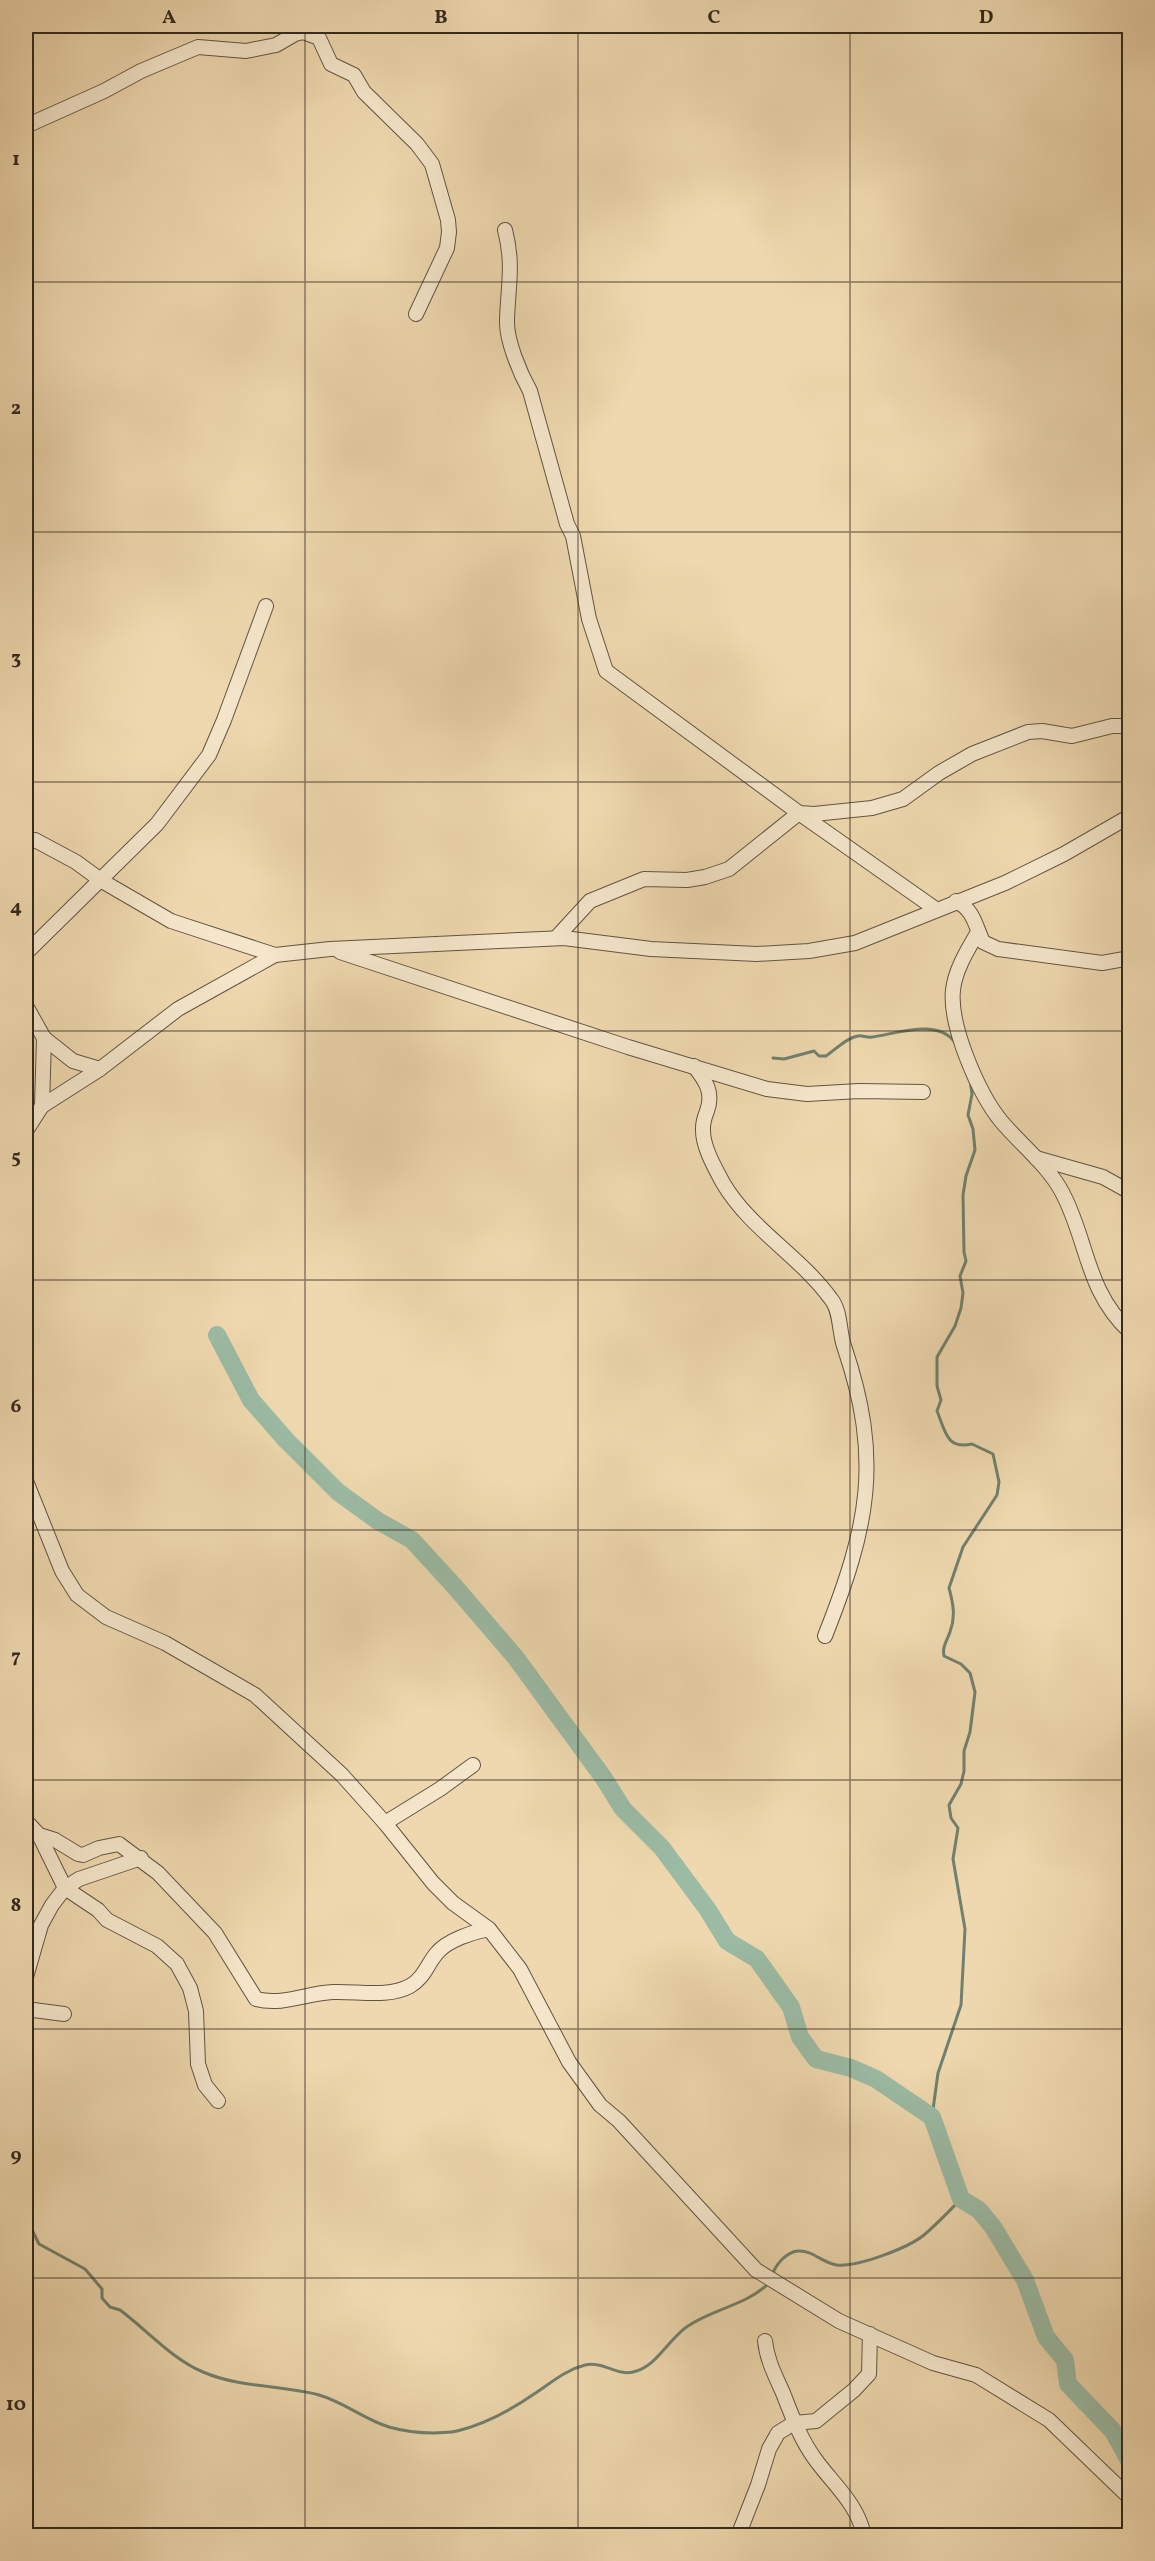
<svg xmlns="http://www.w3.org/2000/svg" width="1155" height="2561" font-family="Vollkorn,serif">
<rect width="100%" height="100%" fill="#efd8af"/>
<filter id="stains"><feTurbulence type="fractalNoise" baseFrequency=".00333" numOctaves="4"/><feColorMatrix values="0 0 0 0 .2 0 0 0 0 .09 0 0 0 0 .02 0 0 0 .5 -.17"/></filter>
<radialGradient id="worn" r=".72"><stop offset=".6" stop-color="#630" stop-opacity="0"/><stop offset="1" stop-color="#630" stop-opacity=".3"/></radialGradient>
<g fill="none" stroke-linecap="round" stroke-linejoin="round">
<g stroke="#71806f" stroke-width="3">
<path d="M773,1058L784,1059L814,1051L819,1056H826C835,1050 846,1038 858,1036C862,1035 867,1038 872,1037C896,1034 939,1017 956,1044"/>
<path d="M932,2117L938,2073L961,2005L965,1929L953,1859L958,1828L951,1818L949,1805L961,1784L964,1771V1751L970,1732L975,1692L970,1673L961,1664L944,1656C942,1646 947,1641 950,1632C956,1616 953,1603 949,1588L963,1547L997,1495L999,1482L993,1454L972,1444C946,1450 945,1430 937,1411L941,1400L937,1386V1357L955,1326L961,1308L963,1293L960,1276L966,1261L964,1252L963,1195L966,1176L975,1150L973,1129L968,1115L972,1094L970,1080"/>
<path d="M26,2224L32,2230L39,2244L85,2269L102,2289V2298L110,2307L120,2310C147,2330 172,2359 203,2372C240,2388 281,2385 319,2395C344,2402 365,2420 389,2427C403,2431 420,2433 434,2433C442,2432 450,2433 457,2431C485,2424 511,2410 534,2394C551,2383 565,2370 585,2365C603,2361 617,2376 633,2372C657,2367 669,2338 688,2326C713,2309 746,2305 768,2284"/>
<path d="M772,2276C775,2265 786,2252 798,2251C813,2250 822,2263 837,2265C858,2267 908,2248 924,2235C937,2224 949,2211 961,2199"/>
</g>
<g stroke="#9bbba5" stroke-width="18">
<path d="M26,28L27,26"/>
<path d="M217,1335L251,1400L286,1440L338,1492L378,1521L412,1540L456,1588L516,1658L603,1777L623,1809L662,1848L708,1910L727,1941L757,1959L791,2007L800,2037L816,2059L851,2068L876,2079L932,2117L961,2199L979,2210L993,2227L1025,2280L1046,2337L1065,2360L1068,2384L1113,2431L1130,2462"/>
</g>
<g stroke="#625442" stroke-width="16">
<g id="minor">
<path d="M26,126L104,91L141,71L198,47L246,51L276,45L295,34L303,32L319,38L331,64L354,75L364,92L417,144L432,164L448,220L449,232L447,248L416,314"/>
<path d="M505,230C514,265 508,286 507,320C506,340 520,373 530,391L567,524L573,536L589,619L606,671L799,813L937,910"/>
<path d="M26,843L35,840L76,862L102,881L171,921L275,955"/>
<path d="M956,901C974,910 975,925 983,942L998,949L1102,963L1130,958"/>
<path d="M978,932C968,949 955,970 953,990C949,1026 979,1094 1001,1121C1021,1145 1049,1166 1063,1194C1088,1242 1086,1291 1130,1332"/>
<path d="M556,938L590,901L644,879L687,880L705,877L729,869L799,813L814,814L872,808L903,799L939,773L972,754L1028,732L1042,731L1072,736L1112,726H1130"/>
<path d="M340,952L628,1047L767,1089L807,1094L859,1091L923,1092"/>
<path d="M26,953L157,824L209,755L224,720L266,606"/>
<path d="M26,1006L44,1038L42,1106L26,1131"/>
<path d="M44,1038L73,1061L100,1069"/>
<path d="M694,1066C705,1080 714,1092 707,1111C705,1116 703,1122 703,1128C702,1146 715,1168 723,1183C750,1229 800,1256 831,1299C841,1311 839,1332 844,1346C883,1461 868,1527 825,1636"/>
<path d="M42,1106L100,1069L178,1009L275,955L330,949L564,938L651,949L757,954L809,951L855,943L1005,883L1064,854L1130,816"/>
<path d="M1036,1158L1103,1177L1130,1192"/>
<path d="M26,1481L62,1571L77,1595L106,1617L165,1643L255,1695L342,1775L385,1823L433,1883L453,1903L489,1929L520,1969L569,2062L600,2105L619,2121L756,2270L839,2321L933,2363L976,2375L1049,2420L1130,2498"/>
<path d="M26,1821L39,1835L55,1840L78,1854L83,1855L99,1848L119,1844L158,1873L215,1933L256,1999C283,2006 307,1993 333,1992C358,1991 388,1998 410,1986C424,1978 427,1965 436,1954C447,1940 473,1932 489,1929"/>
<path d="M385,1823L440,1789L473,1765"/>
<path d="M39,1835L65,1888L98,1910L107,1920L157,1946L177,1964L190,1988L196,2011L198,2064L205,2085L218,2101"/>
<path d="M26,1977L41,1925L52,1905L65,1888L79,1879L141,1858"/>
<path d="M26,2009L64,2014"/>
<path d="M765,2341C767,2360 775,2375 783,2393C792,2416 800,2438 815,2459C833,2484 858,2504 864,2536"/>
<path d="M738,2536L758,2485L769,2449L778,2433L794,2423L816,2421L854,2390L869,2374L870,2334"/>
</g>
</g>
<use href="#minor" stroke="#f5e6cb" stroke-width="14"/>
</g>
<path fill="none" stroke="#33281e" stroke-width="1.5" stroke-opacity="0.55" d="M305,26V2536M578,26V2536M850,26V2536M26,282H1130M26,532H1130M26,782H1130M26,1031H1130M26,1280H1130M26,1530H1130M26,1780H1130M26,2029H1130M26,2278H1130"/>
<rect width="1155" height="2561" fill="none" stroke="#efd8af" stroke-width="66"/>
<rect x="33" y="33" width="1089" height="2495" fill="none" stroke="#33281e" stroke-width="2"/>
<g font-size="20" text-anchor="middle" font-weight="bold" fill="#33281e">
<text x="169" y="23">A</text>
<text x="441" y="23">B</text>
<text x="714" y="23">C</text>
<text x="986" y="23">D</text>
<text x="16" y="165">1</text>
<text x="16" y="414">2</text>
<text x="16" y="664">3</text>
<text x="16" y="913">4</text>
<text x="16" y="1163">5</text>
<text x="16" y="1412">6</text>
<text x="16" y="1662">7</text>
<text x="16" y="1911">8</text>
<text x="16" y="2161">9</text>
<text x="16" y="2410">10</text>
</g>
<rect width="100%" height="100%" filter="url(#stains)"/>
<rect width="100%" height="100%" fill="url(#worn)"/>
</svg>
